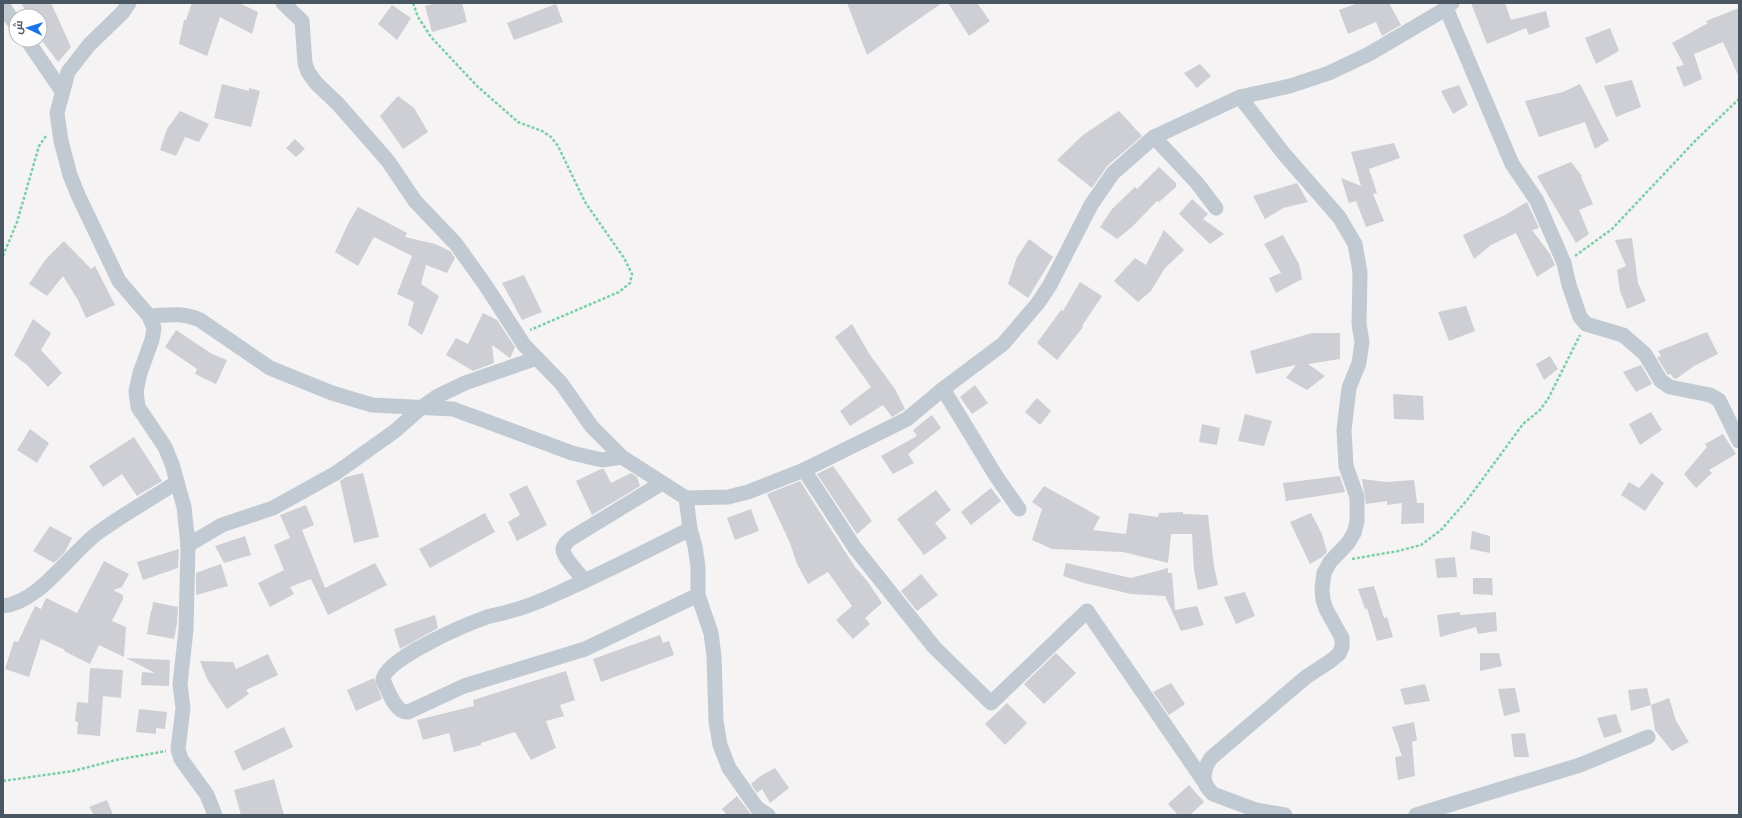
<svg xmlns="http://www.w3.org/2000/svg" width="1742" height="818" font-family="Jost,Cairo,sans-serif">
<rect width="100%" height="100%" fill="#f5f3f3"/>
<g fill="#cdcfd5">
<path d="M21,3H51L71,47L58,62L40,38V16H29Z"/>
<path d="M192,3H239L258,12L252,34L220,17L207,56L179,44L184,20H186Z"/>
<path d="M437,3H462L467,22L432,32L425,6Z"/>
<path d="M847,3H942L867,55Z"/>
<path d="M948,3H977L990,21L969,36Z"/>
<path d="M1358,3H1389L1401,25L1382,36L1376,22L1348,34L1339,10Z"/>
<path d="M1471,3H1505L1511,20L1546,11L1550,27L1529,35L1526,28L1487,44Z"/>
<path d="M556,4L563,22L514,40L507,23Z"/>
<path d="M392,5L411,18L397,40L378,24Z"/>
<path d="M1739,8V77L1723,42L1694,54L1702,79L1684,87L1676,67L1684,65L1672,43L1708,23L1706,21Z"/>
<path d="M1610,28L1619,51L1596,64L1585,38Z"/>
<path d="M1200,64L1211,76L1197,88L1184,73Z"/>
<path d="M1632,80L1641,107L1616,117L1604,86Z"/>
<path d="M222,84L249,91V88L260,91L251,127L214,118Z"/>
<path d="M1580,84L1609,140L1595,149L1585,122L1539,137L1525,101L1563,92Z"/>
<path d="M1459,85L1468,105L1453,114L1441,91Z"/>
<path d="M398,96L414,108L428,132L403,149L380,116Z"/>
<path d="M180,111L209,124L199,142L185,137L176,156L160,150L167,129Z"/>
<path d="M1119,111L1142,136L1107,166L1092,188L1057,160L1083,135Z"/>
<path d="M295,139L305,149L296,157L286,148Z"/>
<path d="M1394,143L1400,158L1369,169L1377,193L1373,194L1384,221L1366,227L1356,201L1349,203L1341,178L1361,186L1351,152Z"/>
<path d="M1571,162L1582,176L1581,177L1593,204L1579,210L1589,234L1576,243L1537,176Z"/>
<path d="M1159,167L1176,183V187L1159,202L1157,201L1132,227L1117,239L1100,227L1112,209L1135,187L1137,189Z"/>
<path d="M1297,183L1308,202L1283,208L1265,219L1253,196Z"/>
<path d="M1192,199L1208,214L1203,219L1224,234L1210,244L1179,214Z"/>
<path d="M1527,202L1539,228L1532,230L1550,254L1555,265L1537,277L1516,233L1491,245L1474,259L1463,235L1505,215Z"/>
<path d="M358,207L407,233L405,237L435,244L450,251L455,258L447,273L426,265L421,284L439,296L422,335L408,325L414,302L397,294L412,256L374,237L358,266L335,252L349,222Z"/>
<path d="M1164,230L1184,250L1165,268L1151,291L1138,302L1114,281L1135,258L1146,265Z"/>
<path d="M1283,235L1299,264L1302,279L1276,293L1269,278L1281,273L1264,244Z"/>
<path d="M1632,238L1638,283L1646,301L1627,309L1620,291L1617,270L1626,266L1615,240Z"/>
<path d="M1029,239L1053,257L1028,298L1008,284L1017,257Z"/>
<path d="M64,241L91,269L95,266L115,305L86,318L78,300L63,276L47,296L29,284L46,259Z"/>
<path d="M524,275L542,312L522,320L502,283Z"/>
<path d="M1080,282L1102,296L1082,326L1083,327L1057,360L1037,343L1061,310L1063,311Z"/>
<path d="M1466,306L1475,331L1449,341L1438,312Z"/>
<path d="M483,313L497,320L515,347L510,358L492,345L494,363L473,371L446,355L456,338L468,344Z"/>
<path d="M33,319L51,333L41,350L62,373L48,387L27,365L14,355Z"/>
<path d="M852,324L870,355L895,389L905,409L892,417L883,405L850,426L840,411L871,387L835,337Z"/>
<path d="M176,330L212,354L227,360L216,384L195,374L197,369L165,347Z"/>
<path d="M1707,332L1718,354L1694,366L1676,379L1673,378L1671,374L1668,375L1657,357L1661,356L1658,351Z"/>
<path d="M1312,333H1340V359L1308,364L1325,376L1307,390L1286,378L1296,365L1256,374L1250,351Z"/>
<path d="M1550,356L1558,369L1544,380L1536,364Z"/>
<path d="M1641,365L1652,384L1636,392L1623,372Z"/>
<path d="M975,385L988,403L972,414L960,397Z"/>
<path d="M1393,394L1423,396L1424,420L1394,419Z"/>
<path d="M1037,398L1051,411L1040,425L1025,412Z"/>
<path d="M1651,412L1662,430L1640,445L1629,424Z"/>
<path d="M1245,414L1272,421L1264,446L1238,441Z"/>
<path d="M932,415L941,428L908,454L914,463L893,474L881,456L917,436L913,430Z"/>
<path d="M1202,424L1220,428L1217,445L1199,442Z"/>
<path d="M30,429L49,443L37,463L17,450Z"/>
<path d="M1723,434L1736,454L1709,470L1712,473L1696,488L1684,474L1707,447L1705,444Z"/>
<path d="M134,437L162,481L137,496L122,474L103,487L89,466Z"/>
<path d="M833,466L872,521L857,534L817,474Z"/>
<path d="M601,469H604L611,483L631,473L637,477L640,486L592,515L576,481Z"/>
<path d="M363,473L379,537L354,543L340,481L346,477Z"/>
<path d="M1652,473L1664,483L1645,511L1621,495L1629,482L1639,488Z"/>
<path d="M1340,476L1345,492L1286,501L1283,483Z"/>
<path d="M1362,479L1386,482L1414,480L1417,503H1424V523L1401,524L1402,503L1387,505V501L1366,504Z"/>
<path d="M800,481L855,567L868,582L882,603L865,618L870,624L853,639L836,620L852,606L828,572L808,584L797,564L790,543L767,494Z"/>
<path d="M527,485L547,525L517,541L508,522L520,515L509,494Z"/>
<path d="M1044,486L1100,517L1093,530L1126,534L1129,513L1158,517L1159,513L1183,512V514L1208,515L1214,566L1218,585L1198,590L1194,570L1192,534H1171L1168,563L1123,552L1052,549L1032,540L1042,509L1032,502Z"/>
<path d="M991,488L1001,501L971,525L961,512Z"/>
<path d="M936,490L951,510L935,523L947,538L924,555L897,519Z"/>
<path d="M306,505L314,525L302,530L325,588L375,563L387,585L328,615L311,579L290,587L294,594L270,607L258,583L284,570L274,545L290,538L280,515Z"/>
<path d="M751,509L759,531L735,540L727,518Z"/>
<path d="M485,513L495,532L430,568L419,549Z"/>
<path d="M1311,513L1322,534L1327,552L1322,557L1310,564L1290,522Z"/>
<path d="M50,526L72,538L65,552L54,563L33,551Z"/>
<path d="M1472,531L1490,536V553L1470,549Z"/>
<path d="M245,536L251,555L224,563L215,546Z"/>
<path d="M179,549L178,568L143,580L137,562Z"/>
<path d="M1455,557L1457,577L1437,578L1435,559Z"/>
<path d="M104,561L129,574L122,587L113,590L123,595V599L112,621L126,627L124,657L99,645L90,664L64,651L65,650L41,639L29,677L5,669L14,641L18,642L35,606L41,609L46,598L77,613Z"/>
<path d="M1066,563L1131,578L1168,568V573H1172L1175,610L1197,606L1204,625L1181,631L1165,596L1131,594L1084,583L1063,576Z"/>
<path d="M221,564L228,586L196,595V573Z"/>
<path d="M921,574L938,595L917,611L901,591Z"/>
<path d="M1473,578H1492L1493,595L1473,594Z"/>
<path d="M1374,586L1384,618L1387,617L1393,637L1377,641L1367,608L1365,609L1358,589Z"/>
<path d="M1245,592L1255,616L1236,624L1224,597Z"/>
<path d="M153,602L178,607L177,623L174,639L147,634L151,610L152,611Z"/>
<path d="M1460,612V615L1496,612L1497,631L1478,634L1476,627L1440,637L1437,615Z"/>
<path d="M435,615L438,628L400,649L394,629Z"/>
<path d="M660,635L663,643L669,641L674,655L601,682L593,659Z"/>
<path d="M1056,653L1076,673L1044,704L1024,684Z"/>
<path d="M1480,653H1499L1502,666L1480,671Z"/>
<path d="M268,654L278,675L246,690L249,694L227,709L207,679L200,661L233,662L236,669Z"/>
<path d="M126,658L170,660L169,686L141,685L142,672L155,673Z"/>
<path d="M90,668L123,670L121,698L103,696L100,736L77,734L78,722L75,721L77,702L88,703Z"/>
<path d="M566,671L575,700L560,705L564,716L546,721L556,748L531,760L515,732L481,743V745L454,752L449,733L423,740L417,720L474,706L473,700Z"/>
<path d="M374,678L382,699L356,711L347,690Z"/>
<path d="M1171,683L1185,704L1169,715L1153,692Z"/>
<path d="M1425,684L1430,701L1405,705L1400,689Z"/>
<path d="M1515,688L1520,712L1504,716L1498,689Z"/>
<path d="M1647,688L1651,705L1631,711L1628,690Z"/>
<path d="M1669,698L1676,721L1689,742L1672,751L1655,730L1651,705Z"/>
<path d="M1007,703L1027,723L1005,745L985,724Z"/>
<path d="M139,709L167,712L165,729L156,728V734L136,732Z"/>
<path d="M1616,714L1622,732L1604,738L1597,718Z"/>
<path d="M1414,722L1417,740L1412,742L1415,776L1398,780L1395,757L1402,756L1392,727Z"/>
<path d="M284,727L293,747L243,771L234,751Z"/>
<path d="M1525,733L1529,757H1514L1511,734Z"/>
<path d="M775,768L789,788L770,803L762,789L757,793L751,784L759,777Z"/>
<path d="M274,779L284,815H241L234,790Z"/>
<path d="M1189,785L1204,802L1190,815H1178L1168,804Z"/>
<path d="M737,796L750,813L752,815H727L722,809Z"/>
<path d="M107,800L113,815H94L89,807Z"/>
</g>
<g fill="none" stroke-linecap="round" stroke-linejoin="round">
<g stroke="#7ad0a6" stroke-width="2.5" stroke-dasharray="3 2" stroke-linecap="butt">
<path d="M413,3L418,17L431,37L477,86L518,122L542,131L551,137L558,146L585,202L624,258L632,274L630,283L619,292L530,330"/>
<path d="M3,256L17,222L39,146L46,136"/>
<path d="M1575,256L1612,229L1696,140L1739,99"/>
<path d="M1352,559L1398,551L1421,545L1441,530L1468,499L1523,424L1540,410L1548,399L1580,335"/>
<path d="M3,781L73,771L116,760L166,751"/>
</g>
<g stroke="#c1cad2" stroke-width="15">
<path d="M129,3L123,12L89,45L68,72L57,113L61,141L70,175L78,195L119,281L149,316L154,328L152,340L140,373L136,391L138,407L165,447L172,464L184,507L188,545L186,630L180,684L183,708L178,749L181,759L207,795L215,815"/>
<path d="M283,3L302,21L305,63L308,72L316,83L338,104L388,161L415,201L456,244L486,286L524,345L561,383L592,427L622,457L686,498L728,497L748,492L804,470L895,425L907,419L943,389L1003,344L1038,303L1050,285L1091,205L1113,173L1154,137L1240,97L1290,86L1329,73L1369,54L1442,11L1452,3"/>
<path d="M3,6L16,25"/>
<path d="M1446,8L1512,164L1537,201L1564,263L1569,285L1580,317L1586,324L1623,335L1645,354L1661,381L1670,387L1710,395L1719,400L1739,441"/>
<path d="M27,40L62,91"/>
<path d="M1240,97L1284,154L1339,217L1355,244L1360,272L1359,324L1362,342L1359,363L1349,388L1344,430L1346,466L1357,497V522L1354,533L1348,543L1330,562L1324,573L1322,589L1323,600L1326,609L1342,638V647L1339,654L1329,662L1306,677L1211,758C1202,771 1201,783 1213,794L1256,810L1285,815"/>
<path d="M1154,137L1197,183L1216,208"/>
<path d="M149,316C169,315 182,312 200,320L270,368L332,393L372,405L453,409L572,453L602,460L622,457"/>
<path d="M943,389L996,476L1019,509"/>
<path d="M804,470L855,548L934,647L991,703L1087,611L1205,783"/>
<path d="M686,498L690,529L695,546L698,567V595L711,633L714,656L716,721L720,745L729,768L757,808L768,815"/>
<path d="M690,529C645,552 601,574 556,594C541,601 524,608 507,612C501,614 493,615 487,617C467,624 384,659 383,680C388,690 395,713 408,712L464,686L585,649L698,595"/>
<path d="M188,545L222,525L273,508L336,473L395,431L421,408L438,396L465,383L537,358"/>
<path d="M585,581C579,574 564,558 563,550C563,545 567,542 570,539L662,483"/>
<path d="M3,606C39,603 71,552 99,532C124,514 151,499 177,482"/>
<path d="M1416,815L1580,765L1648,737"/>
</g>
</g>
<rect width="1742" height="818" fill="none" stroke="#4a5661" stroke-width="8"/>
<g transform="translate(28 28) rotate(274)"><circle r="19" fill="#ffffff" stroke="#b7bbc0"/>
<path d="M0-3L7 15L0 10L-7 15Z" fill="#1a73e8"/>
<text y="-6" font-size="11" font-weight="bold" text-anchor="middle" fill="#4a5661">ش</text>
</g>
</svg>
